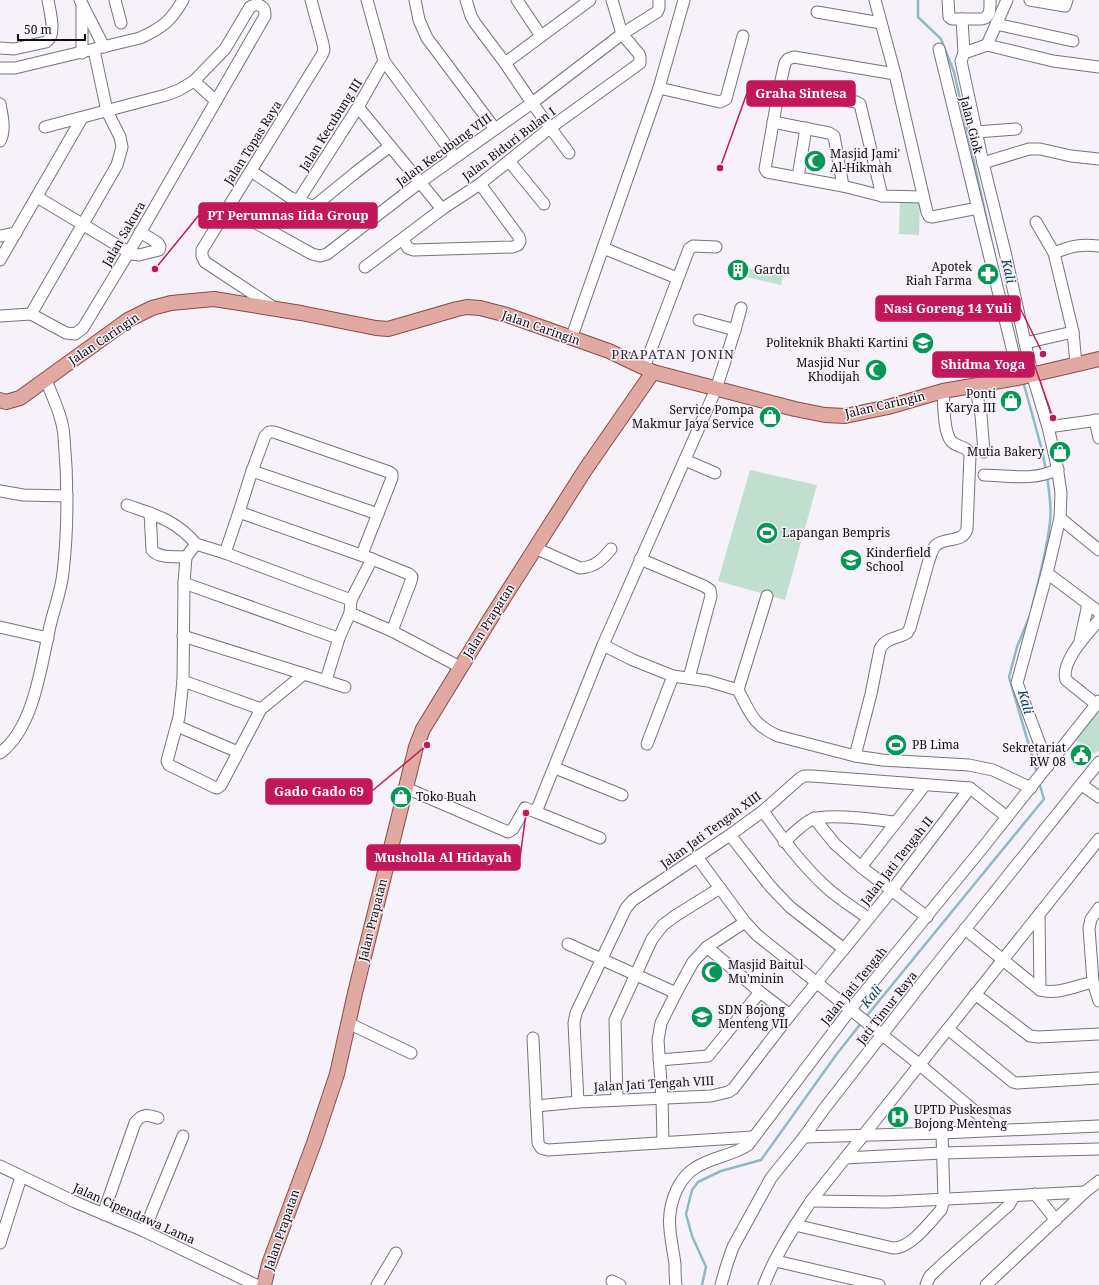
<svg xmlns="http://www.w3.org/2000/svg" width="1099" height="1285" font-family="'Noto Serif',serif">
<rect width="100%" height="100%" fill="#f7f1fa"/>
<g fill="#c0dfcf">
<path d="M900,200L920,201L919,235L899,234Z"/>
<path d="M743,267L783,276L781,285L742,276Z"/>
<path d="M750,470L817,485L785,600L718,581Z"/>
<path d="M1099,711V750L1095,754L1075,740Z"/>
<path d="M887,740L907,742L906,751L885,748Z"/>
</g>
<g fill="none" stroke-linecap="round" stroke-linejoin="round">
<g stroke="#91b9c5" stroke-width="2.5">
<path d="M918,0V17L941,39L954,72L995,257"/>
<path d="M1023,381L1042,450L1046,471"/>
<path d="M1032,607C1039,579 1047,550 1050,522C1052,507 1049,491 1047,476"/>
<path d="M1030,615L1017,647L1009,677L1037,773"/>
<path d="M865,1018L1044,799L1039,782"/>
<path d="M702,1285L706,1267L692,1236L686,1214L692,1190L698,1182L721,1171L761,1160L836,1055L862,1022"/>
</g>
<g stroke="#78737b" stroke-width="13">
<g id="minor">
<path d="M80,0L104,47"/>
<path d="M115,0L121,23"/>
<path d="M367,0L384,61L455,157"/>
<path d="M415,0L419,20L427,38L495,129"/>
<path d="M466,0L471,16L475,23L505,63L532,103L569,153"/>
<path d="M517,0L541,36"/>
<path d="M875,0L895,74L927,212L929,216L932,217L978,208"/>
<path d="M948,0L949,17L952,19H982C991,17 990,8 990,0"/>
<path d="M1030,0L1065,6L1067,0"/>
<path d="M82,7V53"/>
<path d="M817,12L881,23"/>
<path d="M962,19L964,53"/>
<path d="M996,24L1073,41"/>
<path d="M987,45L1007,0"/>
<path d="M0,48L14,49L46,42C57,35 50,12 48,0"/>
<path d="M939,49L1012,348L1018,378"/>
<path d="M505,63L590,0"/>
<path d="M1099,67L1053,61L987,45L964,53L961,61L983,163L1005,252L1032,374L1048,427L1057,466L1061,493L1060,518L1099,550"/>
<path d="M0,68H15L140,38C162,28 171,21 183,0"/>
<path d="M895,74L794,57L788,59L785,63L779,89L765,169L767,172L843,186L882,196L923,197"/>
<path d="M659,88L720,102L726,99L743,36"/>
<path d="M779,89L856,102L860,104L882,196"/>
<path d="M0,104C2,115 6,130 0,141"/>
<path d="M358,107L442,209"/>
<path d="M773,122L829,133L834,136L843,186"/>
<path d="M45,127L166,95L179,90L194,81L225,49L250,7L257,4C264,7 265,9 265,16L216,101L194,81"/>
<path d="M976,132L1016,129"/>
<path d="M509,161L544,204"/>
<path d="M983,163L1029,149H1040L1071,156L1099,159"/>
<path d="M251,171L291,198L312,206L317,204L355,173L390,146"/>
<path d="M798,177L806,128"/>
<path d="M37,197L132,254L139,255L159,250L160,247L158,243L140,232"/>
<path d="M298,201L358,107L384,61"/>
<path d="M229,208L312,254L320,256L327,254L419,183L532,103L622,34L657,12L659,8V0"/>
<path d="M1036,222L1054,253L1073,332L1076,364"/>
<path d="M0,236L16,233"/>
<path d="M403,240L408,248L413,250L513,247L518,245L520,241L519,237L480,184"/>
<path d="M603,248L677,278"/>
<path d="M1054,253C1071,246 1080,244 1099,246"/>
<path d="M0,260L82,118"/>
<path d="M365,267L442,209L480,184L550,128L640,63V57L639,54L622,34L612,0"/>
<path d="M273,307L205,262L202,256V250L322,55L324,50L323,44L311,0"/>
<path d="M31,314L66,333L75,334L83,328L129,252L216,101"/>
<path d="M31,314L117,165L122,147L120,137L107,111L94,50"/>
<path d="M0,316L31,314"/>
<path d="M699,320L735,330"/>
<path d="M571,339L659,88L684,0"/>
<path d="M1025,343L1073,332"/>
<path d="M644,368L689,249L693,246L716,247"/>
<path d="M975,385L981,415L984,452"/>
<path d="M1095,420L1099,438"/>
<path d="M1048,427L1099,420"/>
<path d="M685,460L715,473"/>
<path d="M252,471L378,514"/>
<path d="M984,475C1009,476 1036,481 1058,469"/>
<path d="M0,491L23,495L67,496"/>
<path d="M127,505C155,515 176,520 196,544"/>
<path d="M239,512L252,471L265,436L269,432H274L389,472L392,474V478L362,554"/>
<path d="M150,513L152,550C159,559 176,556 186,557L196,544L225,553L351,600L350,613L392,631L460,667"/>
<path d="M535,548L580,568C595,567 602,560 611,549"/>
<path d="M225,553L239,512L372,559"/>
<path d="M186,557L184,583L335,637L339,638L350,613"/>
<path d="M640,559L704,586L710,590L711,596L689,678"/>
<path d="M1047,573L1099,612"/>
<path d="M184,583L183,681L179,717L167,761L169,765L214,787L217,788L221,785L261,709L304,674L345,687"/>
<path d="M351,600L372,559L409,574L412,577L411,581L392,631"/>
<path d="M0,627L48,638"/>
<path d="M183,636L304,674"/>
<path d="M1080,641L1088,604"/>
<path d="M603,645L633,660L673,676L708,681L738,690C751,714 752,724 778,736L855,756L882,760L969,765L993,770L1031,788"/>
<path d="M326,680L339,638"/>
<path d="M183,681L261,709"/>
<path d="M738,690L767,596"/>
<path d="M1097,705L1066,680C1060,662 1088,633 1099,620"/>
<path d="M177,726L238,752"/>
<path d="M647,744L673,676"/>
<path d="M0,753C34,728 41,666 50,626C54,609 61,591 63,573C68,529 68,482 64,437C63,418 53,398 46,380"/>
<path d="M855,756L871,694L880,649C886,637 897,639 907,633L910,628L929,560C931,555 932,549 936,545C946,537 963,543 967,529L970,455C967,445 957,448 951,441C943,431 944,403 943,391"/>
<path d="M1048,766L1017,683L1047,573L1060,518"/>
<path d="M555,768L622,795"/>
<path d="M1082,785L1099,797"/>
<path d="M406,788L508,832L513,829L525,808L536,812L603,645L716,389L735,330L741,308"/>
<path d="M763,811C782,838 801,864 826,887C839,899 854,908 868,918"/>
<path d="M536,812L600,838"/>
<path d="M814,818L835,844L861,867L927,917"/>
<path d="M730,835L770,886L790,907L844,949"/>
<path d="M784,842C792,835 804,822 813,819C829,813 877,820 896,822"/>
<path d="M697,857L745,922L757,935L920,1065L997,1130"/>
<path d="M861,867L925,785"/>
<path d="M1099,908L1091,919L1089,928L1093,982L1099,1001"/>
<path d="M1039,914L1040,990"/>
<path d="M965,929L1040,990C1057,995 1076,986 1093,982"/>
<path d="M568,944L676,993"/>
<path d="M707,947L760,992L790,1015"/>
<path d="M975,994L1030,1036L1038,1037L1099,1034"/>
<path d="M348,1023L411,1053"/>
<path d="M948,1029L1013,1082L1017,1083L1099,1078"/>
<path d="M533,1038L538,1143L541,1148L548,1150L753,1137"/>
<path d="M659,1060L708,1056L760,992"/>
<path d="M617,1100L615,1020L652,939L663,925L675,916L720,888"/>
<path d="M578,1102L574,1023L576,1013L626,908L633,900L730,835L763,811L799,779L804,776H812L970,788L1007,817"/>
<path d="M536,1106L578,1102L711,1096L728,1092L733,1089L790,1015L892,890L970,788"/>
<path d="M804,1137L942,1133L1099,1126"/>
<path d="M663,1142L662,1098L658,1040L661,1023L676,993L693,962L707,947L745,922"/>
<path d="M845,1158L942,1153L1099,1149"/>
<path d="M0,1166L75,1202L144,1231L256,1285"/>
<path d="M1035,1194L1056,1220"/>
<path d="M811,1201L887,1202L1085,1192"/>
<path d="M103,1214L135,1123C142,1113 148,1115 158,1118"/>
<path d="M795,1225L893,1248C910,1249 930,1222 941,1210L944,1199L942,1133"/>
<path d="M144,1231L183,1136"/>
<path d="M0,1243L21,1177"/>
<path d="M776,1261L879,1285"/>
<path d="M612,1281L620,1285"/>
<path d="M377,1285L396,1253"/>
<path d="M676,1285C675,1278 675,1271 675,1264C671,1235 664,1217 677,1189C681,1181 687,1173 695,1168C711,1157 732,1156 748,1145L850,1010L984,846L1099,701"/>
<path d="M721,1285L727,1264L733,1247L771,1178L804,1137L824,1109L930,973L1099,762"/>
<path d="M764,1285C775,1255 794,1227 811,1201L1099,839"/>
<path d="M926,1285L928,1280L930,1276L946,1261L1009,1205L1014,1196"/>
<path d="M986,1285L1085,1192L1099,1181"/>
</g>
</g>
<g stroke="#894d45" stroke-width="16">
<g id="major">
<path d="M0,400L6,402L20,398L128,320L152,308L171,303L214,299L301,313L376,328L388,329L457,309L467,307L480,308L507,315L609,351L653,372L795,409L825,415L845,416L888,407L943,391L1018,378L1099,359"/>
<path d="M264,1285L269,1264L314,1143L337,1074L355,993L416,747L423,729L489,621L585,470L653,372"/>
</g>
</g>
<use href="#minor" stroke="#fff" stroke-width="11"/>
<use href="#major" stroke="#e0a9a1" stroke-width="14"/>
</g>
<defs>
<g id="mosque-disc" transform="scale(1.15)"><circle r="9.5" fill="#069656" stroke="#f7f1fa"/><path d="M3.5-4.9A6 6 0 1 0 3.5 4.9A5 5 0 1 1 3.5-4.9Z" fill="#fff"/></g>
<g id="building-disc" transform="scale(1.15)"><circle r="9.5" fill="#069656" stroke="#f7f1fa"/><path d="M-4-6H4V6H1V3H-1V6H-4ZM-2.5-4.3h1.7v1.8h-1.7ZM.8-4.3h1.7v1.8H.8ZM-2.5-1h1.7V.8h-1.7ZM.8-1h1.7V.8H.8Z" fill="#fff"/></g>
<g id="pharmacy-disc" transform="scale(1.15)"><circle r="9.5" fill="#069656" stroke="#f7f1fa"/><path d="M-2-6h4v4h4v4h-4v4h-4v-4h-4v-4h4Z" fill="#fff"/></g>
<g id="school-disc" transform="scale(1.15)"><circle r="9.5" fill="#069656" stroke="#f7f1fa"/><path d="M0-5L7-2L0 1L-7-2ZM-4 1L0 2.5L4 1V4Q0 6-4 4Z" fill="#fff"/></g>
<g id="shop-disc" transform="scale(1.15)"><circle r="9.5" fill="#069656" stroke="#f7f1fa"/><path d="M-5-2.5h2.3a2.7 3.5 0 0 1 5.4 0H5L5.5 6h-11ZM-1.5-2.5h3a1.5 2.3 0 0 0-3 0Z" fill="#fff"/></g>
<g id="stadium-disc" transform="scale(1.15)"><circle r="9.5" fill="#069656" stroke="#f7f1fa"/><path d="M0-5a6.5 5 0 1 0 0 10a6.5 5 0 1 0 0-10ZM-3.5-1.8h7v3.6h-7Z" fill="#fff"/></g>
<g id="civic-disc" transform="scale(1.15)"><circle r="9.5" fill="#069656" stroke="#f7f1fa"/><path d="M-.6-6.5H3V-4.5H.6V-3L4-1V1h2V6H-6V1h2V-1L-.6-3ZM-1.2 2.5V6h2.4V2.5Z" fill="#fff"/></g>
<g id="hospital-disc" transform="scale(1.15)"><circle r="9.5" fill="#069656" stroke="#f7f1fa"/><path d="M-5-5h3v3.5h4V-5h3V5h-3V1.5h-4V5h-3Z" fill="#fff"/></g>
</defs>
<g fill-rule="evenodd">
<use href="#mosque-disc" x="815" y="161"/>
<use href="#building-disc" x="738" y="270"/>
<use href="#pharmacy-disc" x="988" y="274"/>
<use href="#school-disc" x="923" y="343"/>
<use href="#mosque-disc" x="876" y="370"/>
<use href="#shop-disc" x="1011" y="401"/>
<use href="#shop-disc" x="770" y="417"/>
<use href="#shop-disc" x="1060" y="452"/>
<use href="#stadium-disc" x="767" y="533"/>
<use href="#school-disc" x="851" y="560"/>
<use href="#stadium-disc" x="896" y="745"/>
<use href="#civic-disc" x="1081" y="755"/>
<use href="#shop-disc" x="401" y="797"/>
<use href="#mosque-disc" x="712" y="972"/>
<use href="#school-disc" x="702" y="1017"/>
<use href="#hospital-disc" x="898" y="1117"/>
</g>
<g text-anchor="middle" stroke-width="3" stroke-linejoin="round" paint-order="stroke">
<g font-size="12" fill="#0d0b0e" stroke="#f7f1fa">
<text transform="translate(331 125) rotate(-58)" y="4">Jalan Kecubung III</text>
<text transform="translate(971 125) rotate(76)" y="4">Jalan Giok</text>
<text transform="translate(253 143) rotate(-58)" y="4">Jalan Topas Raya</text>
<text transform="translate(509 144) rotate(-37)" y="4">Jalan Biduri Bulan I</text>
<text transform="translate(444 150) rotate(-36)" y="4">Jalan Kecubung VIII</text>
<text transform="translate(124 234) rotate(-60)" y="4">Jalan Sakura</text>
<text transform="translate(541 328) rotate(19)" y="4">Jalan Caringin</text>
<text transform="translate(104 339) rotate(-34)" y="4">Jalan Caringin</text>
<text transform="translate(885 405) rotate(-13)" y="4">Jalan Caringin</text>
<text transform="translate(489 621) rotate(-58)" y="4">Jalan Prapatan</text>
<text transform="translate(711 830) rotate(-36)" y="4">Jalan Jati Tengah XIII</text>
<text transform="translate(897 861) rotate(-52)" y="4">Jalan Jati Tengah II</text>
<text transform="translate(373 920) rotate(-76)" y="4">Jalan Prapatan</text>
<text transform="translate(854 986) rotate(-51)" y="4">Jalan Jati Tengah</text>
<text transform="translate(887 1008) rotate(-52)" y="4">Jati Timur Raya</text>
<text transform="translate(654 1084) rotate(-3)" y="4">Jalan Jati Tengah VIII</text>
<text transform="translate(134 1214) rotate(24)" y="4">Jalan Cipendawa Lama</text>
<text transform="translate(282 1230) rotate(-71)" y="4">Jalan Prapatan</text>
</g>
<g font-size="12" fill="#0d0b0e" stroke="#f7f1fa" text-anchor="start">
<text x="830" y="158">Masjid Jami'<tspan x="830" dy="14">Al-Hikmah</tspan></text>
<text x="972" y="271" text-anchor="end">Apotek<tspan x="972" dy="14">Riah Farma</tspan></text>
<text x="754" y="274">Gardu</text>
<text x="908" y="347" text-anchor="end">Politeknik Bhakti Kartini</text>
<text x="860" y="367" text-anchor="end">Masjid Nur<tspan x="860" dy="14">Khodijah</tspan></text>
<text x="996" y="398" text-anchor="end">Ponti<tspan x="996" dy="14">Karya III</tspan></text>
<text x="754" y="414" text-anchor="end">Service Pompa<tspan x="754" dy="14">Makmur Jaya Service</tspan></text>
<text x="1044" y="456" text-anchor="end">Mutia Bakery</text>
<text x="782" y="537">Lapangan Bempris</text>
<text x="866" y="557">Kinderfield<tspan x="866" dy="14">School</tspan></text>
<text x="912" y="749">PB Lima</text>
<text x="1066" y="752" text-anchor="end">Sekretariat<tspan x="1066" dy="14">RW 08</tspan></text>
<text x="416" y="801">Toko Buah</text>
<text x="728" y="969">Masjid Baitul<tspan x="728" dy="14">Mu'minin</tspan></text>
<text x="718" y="1014">SDN Bojong<tspan x="718" dy="14">Menteng VII</tspan></text>
<text x="914" y="1114">UPTD Puskesmas<tspan x="914" dy="14">Bojong Menteng</tspan></text>
</g>
<g font-size="13" font-style="italic" fill="#054350" stroke="#f7f1fa">
<text transform="translate(1009 271) rotate(77)" y="5">Kali</text>
<text transform="translate(1026 702) rotate(74)" y="5">Kali</text>
<text transform="translate(871 996) rotate(-51)" y="5">Kali</text>
</g>
<g font-size="13" letter-spacing="1" fill="#302c33" stroke="#f7f1fa">
<text x="673" y="359">PRAPATAN JONIN</text>
</g>
</g>
<path fill="none" stroke="#c2185b" stroke-width="1.5" d="M720 168L747 93M155 269L199 215M1043 354L1020 308M1053 418L1034 364M427 745L372 791M526 813L520 858"/>
<g fill="#c2185b" stroke="#f7f1fa" stroke-width="1.5">
<circle cx="720" cy="168" r="4"/>
<circle cx="155" cy="269" r="4"/>
<circle cx="1043" cy="354" r="4"/>
<circle cx="1053" cy="418" r="4"/>
<circle cx="427" cy="745" r="4"/>
<circle cx="526" cy="813" r="4"/>
</g>
<g fill="#c2185b" stroke="#c2185b" stroke-width="1.5">
<rect x="747" y="81" width="108" height="25" rx="4"/>
<rect x="199" y="203" width="178" height="25" rx="4"/>
<rect x="876" y="296" width="144" height="25" rx="4"/>
<rect x="933" y="352" width="101" height="25" rx="4"/>
<rect x="266" y="779" width="106" height="25" rx="4"/>
<rect x="367" y="845" width="153" height="25" rx="4"/>
</g>
<g font-size="13" text-anchor="middle" font-weight="bold" fill="#fff">
<text x="801" y="98">Graha Sintesa</text>
<text x="288" y="220">PT Perumnas Iida Group</text>
<text x="948" y="313">Nasi Goreng 14 Yuli</text>
<text x="983" y="369">Shidma Yoga</text>
<text x="319" y="796">Gado Gado 69</text>
<text x="443" y="862">Musholla Al Hidayah</text>
</g>
<path d="M18 34v6h67v-6" fill="none" stroke="#0d0b0e" stroke-width="2"/>
<text x="24" y="34" font-size="12" fill="#0d0b0e" stroke="#f7f1fa" stroke-width="3" paint-order="stroke">50 m</text>
</svg>
